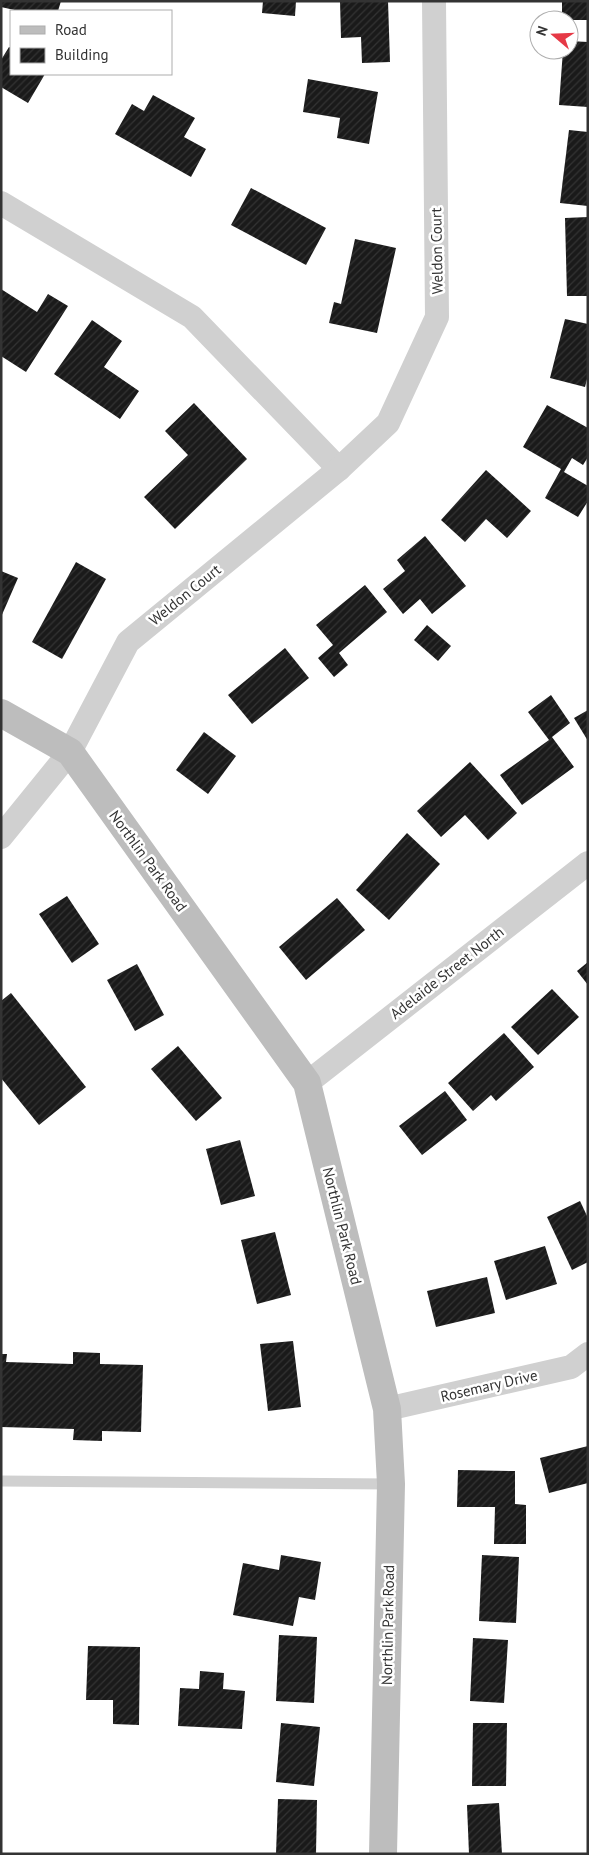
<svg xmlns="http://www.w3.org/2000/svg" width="589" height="1855" font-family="'PT Sans',sans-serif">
<defs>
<pattern id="building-hatch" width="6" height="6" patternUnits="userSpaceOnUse" patternTransform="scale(1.25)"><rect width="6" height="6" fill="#1a1a1a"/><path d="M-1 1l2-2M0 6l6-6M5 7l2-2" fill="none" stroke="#333"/></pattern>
</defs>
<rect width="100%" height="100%" fill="#fff"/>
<g fill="url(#building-hatch)">
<path d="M1,1H61L58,11H19L1,7Z"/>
<path d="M263,1H296L295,16L262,13Z"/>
<path d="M340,1H388L390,62L362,63L361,37L341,38Z"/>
<rect x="562" y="1" width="26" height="19"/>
<path d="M569,41L588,42V107L559,105L563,50H569Z"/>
<path d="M9,47L11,48V74H45L28,103L1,87V60Z"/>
<path d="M308,79L378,92L369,144L337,138L340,118L303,112Z"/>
<path d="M153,95L195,118L184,137L206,149L191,177L115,134L132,104L144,111Z"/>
<path d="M569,130L588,132V206L560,203Z"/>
<path d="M251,188L326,228L306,265L231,225Z"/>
<path d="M588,217V296H567L565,218Z"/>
<path d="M355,239L396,248L377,333L329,323L334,302L341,304Z"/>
<path d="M1,289L37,312L48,294L68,306L26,372L1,356Z"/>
<path d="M565,319L588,324V375L585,387L550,378Z"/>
<path d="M92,320L122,341L104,367L139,391L120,419L54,374Z"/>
<path d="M194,403L247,459L175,529L144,497L188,455L165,431Z"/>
<path d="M547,405L588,428V457L583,465L572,458L564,472L588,486V501L578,517L545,498L561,469L523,447Z"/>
<path d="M486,470L531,511L507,538L486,519L465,542L441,520Z"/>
<path d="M425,536L466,586L432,614L420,599L403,614L383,589L405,571L397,560Z"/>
<path d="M76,562L106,579L62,659L32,642Z"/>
<path d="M1,571L18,578L1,617Z"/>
<path d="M365,585L387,612L339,653L348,665L334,677L318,658L333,645L316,625Z"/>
<path d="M427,625L451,646L438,661L414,640Z"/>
<path d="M285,648L309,678L252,724L228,695Z"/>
<path d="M551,695L570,723L552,737L574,767L522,805L500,775L549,740L528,712Z"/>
<path d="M588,710V741L574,718Z"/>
<path d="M204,732L236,756L208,794L176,770Z"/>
<path d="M470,762L517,813L488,840L465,815L441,837L417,811Z"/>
<path d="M407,833L440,864L389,920L356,890Z"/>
<path d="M67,896L99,944L72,963L39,914Z"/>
<path d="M337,898L365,930L306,980L279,947Z"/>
<path d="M588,962V985L577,971Z"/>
<path d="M137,964L164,1015L135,1031L107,980Z"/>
<path d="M552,989L579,1017L538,1055L511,1027Z"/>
<path d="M11,993L86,1087L39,1125L1,1078V1001Z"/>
<path d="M504,1033L534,1067L496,1101L491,1095L473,1111L448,1083Z"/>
<path d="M178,1046L222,1098L196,1121L151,1069Z"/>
<path d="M445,1091L467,1120L422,1155L399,1126Z"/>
<path d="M240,1140L255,1196L221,1205L206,1149Z"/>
<path d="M580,1201L588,1218V1262L572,1270L547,1217Z"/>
<path d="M275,1232L291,1295L257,1304L241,1240Z"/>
<path d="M545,1246L557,1284L506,1300L494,1261Z"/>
<path d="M487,1277L495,1313L436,1327L427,1291Z"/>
<path d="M293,1341L301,1407L268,1411L260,1344Z"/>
<path d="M73,1352L100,1353V1364L143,1365L141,1432L102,1431V1441L73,1440L74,1429L1,1427V1354H7L6,1362L73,1364Z"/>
<path d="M588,1446V1483L549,1493L540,1458Z"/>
<path d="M458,1470L515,1471V1504L526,1505V1544H494L495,1507H457Z"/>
<path d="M281,1555L321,1562L315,1600L299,1597L293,1626L233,1615L243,1563L279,1570Z"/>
<path d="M482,1555L519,1557L516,1623L479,1621Z"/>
<path d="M279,1635L317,1637L314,1703L276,1701Z"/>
<path d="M473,1638L508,1640L504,1703L470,1701Z"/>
<path d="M88,1646L140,1647L139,1725L113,1724V1700H86Z"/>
<path d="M200,1671L224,1673L223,1689L245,1691L242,1729L178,1726L180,1688L199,1689Z"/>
<path d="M281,1723L320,1727L314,1786L276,1782Z"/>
<path d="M473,1723H507L506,1786H472Z"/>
<path d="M278,1799L317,1800L316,1854H276Z"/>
<path d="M499,1803L502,1854H469L467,1805Z"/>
</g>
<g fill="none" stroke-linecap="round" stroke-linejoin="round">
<path stroke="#d0d0d0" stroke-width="11" d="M1,1481L391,1484"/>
<g stroke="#d0d0d0" stroke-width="24">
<path d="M1,203L192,317L339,469"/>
<path d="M1,837L70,752L128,642L339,469L388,423L437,317L434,1"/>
<path d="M307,1083L588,863"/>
<path d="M387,1409L571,1367L588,1354"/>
</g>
<path stroke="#bdbdbd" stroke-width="28" d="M1,713L70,752L307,1083L387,1409L391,1484L383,1854"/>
</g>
<g text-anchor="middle" stroke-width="5" stroke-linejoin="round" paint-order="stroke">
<g font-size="15" fill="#333" stroke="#fff">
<text transform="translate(437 251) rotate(-91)" y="5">Weldon Court</text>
<text transform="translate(185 595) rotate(-39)" y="5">Weldon Court</text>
<text transform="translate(148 861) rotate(54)" y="5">Northlin Park Road</text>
<text transform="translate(447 973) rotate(-38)" y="5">Adelaide Street North</text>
<text transform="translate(342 1226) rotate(76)" y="5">Northlin Park Road</text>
<text transform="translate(489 1386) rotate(-13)" y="5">Rosemary Drive</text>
<text transform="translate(388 1625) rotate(-89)" y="5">Northlin Park Road</text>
</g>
</g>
<rect width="589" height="1855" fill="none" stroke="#333333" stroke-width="5"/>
<rect x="10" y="10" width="162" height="65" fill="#ffffff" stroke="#adadad"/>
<rect x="20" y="26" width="25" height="8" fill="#bdbdbd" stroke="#adadad"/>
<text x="55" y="35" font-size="15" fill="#333333">Road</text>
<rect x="20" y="48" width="25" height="15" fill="url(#building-hatch)" stroke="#adadad"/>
<text x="55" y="60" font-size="15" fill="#333333">Building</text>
<g transform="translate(554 35) rotate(289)"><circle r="24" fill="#ffffff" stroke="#adadad"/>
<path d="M0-4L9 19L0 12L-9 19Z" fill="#e63946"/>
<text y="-8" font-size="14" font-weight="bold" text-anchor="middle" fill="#333333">N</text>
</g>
</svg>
